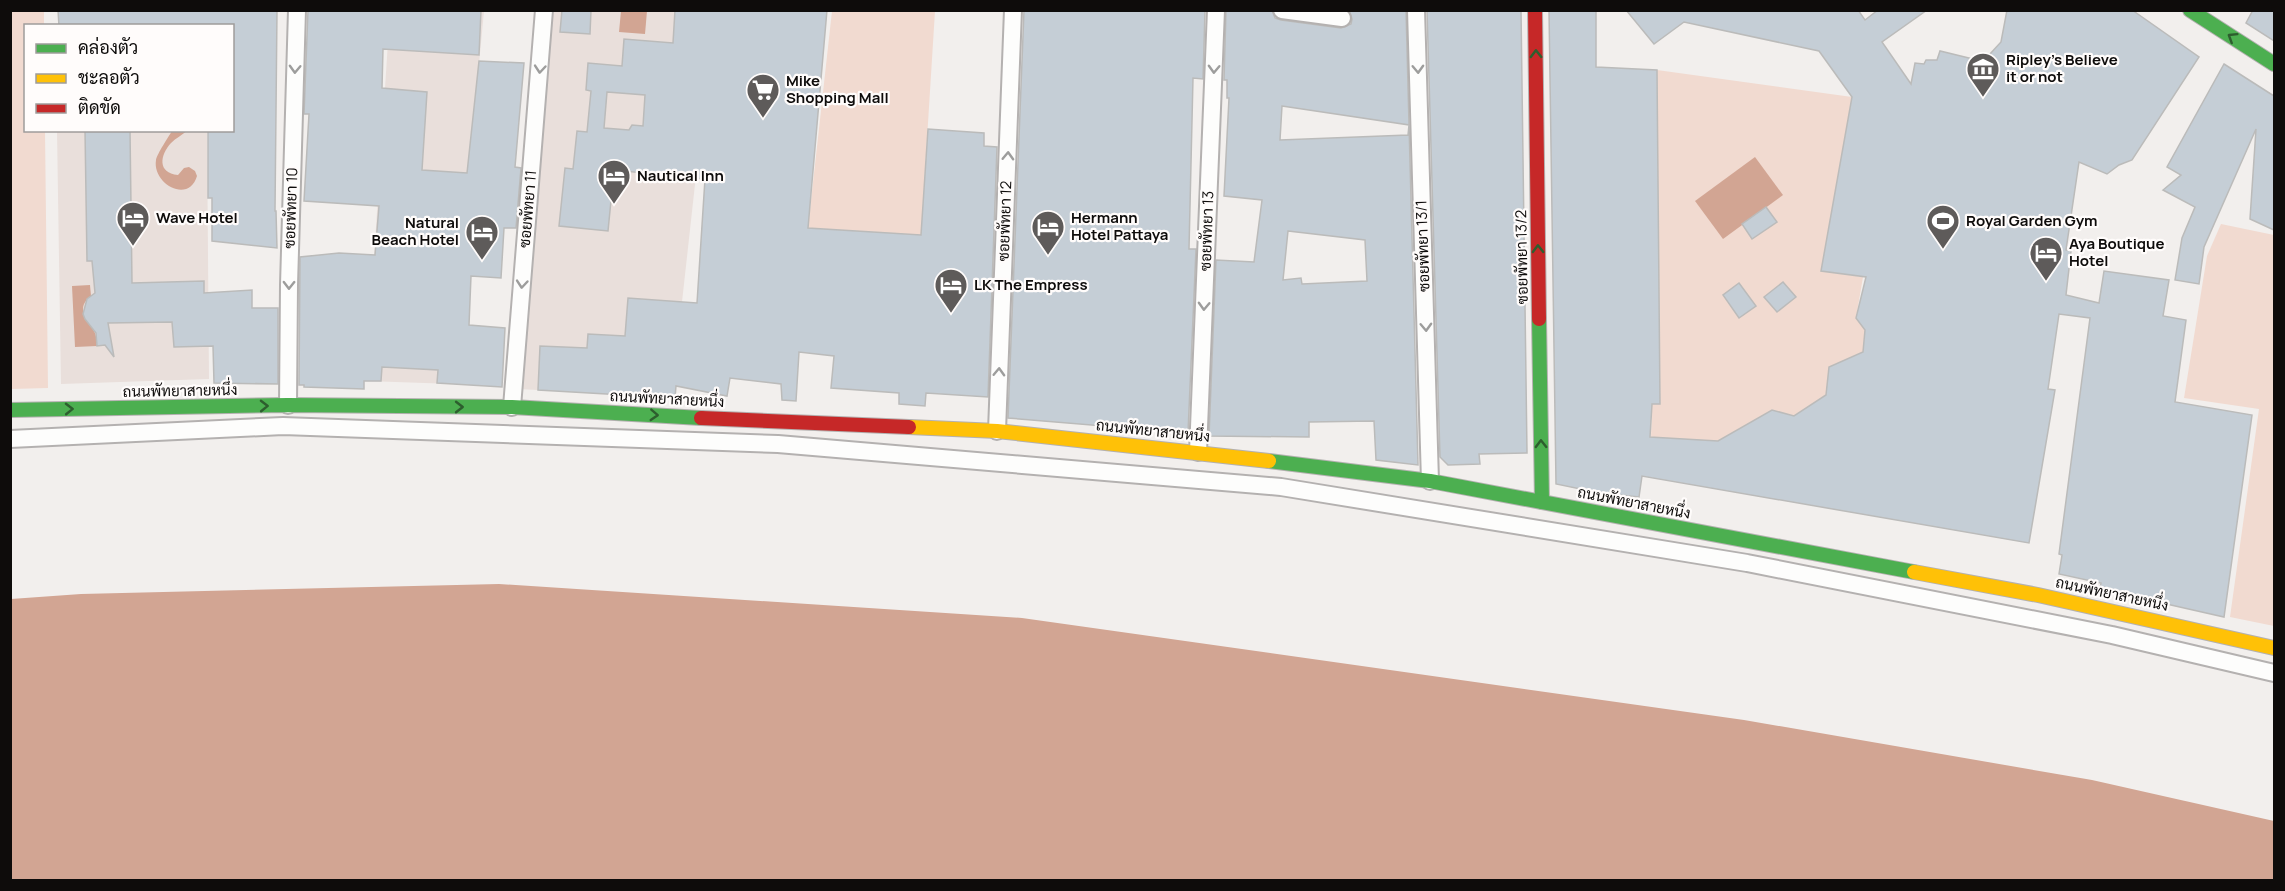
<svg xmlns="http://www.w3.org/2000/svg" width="2285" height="891" font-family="Manrope,Sarabun,sans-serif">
<rect width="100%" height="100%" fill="#f2efed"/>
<g fill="#e9dfdb">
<path d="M390,11H484L470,159L454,384L366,381Z"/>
<path d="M553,11H712L703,112L682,302L628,298L625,336L589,334L587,348L540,346L538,390L518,389Z"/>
<path d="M57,131H207L209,379L61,384Z"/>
</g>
<g fill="#f1dad0">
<path d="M10,11H44V25L26,26V130L45,131L48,388L11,389Z"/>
<path d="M832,11H935L921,235L808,228Z"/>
<path d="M1657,70L1852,97L1821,271L1863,277L1856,318L1865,330L1863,352L1826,395L1794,416L1772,410L1718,441L1651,437L1652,404H1660Z"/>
<path d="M2221,224L2274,235V626L2230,617L2259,409L2184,398L2207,256Z"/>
</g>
<g fill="#d2a593">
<path d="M621,11H647L645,34L619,32Z"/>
<path d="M172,131H187C182,135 176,138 171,143C160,155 157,173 178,175L184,168L189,167L195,171L197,176C189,204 152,184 156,160C157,154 169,136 172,131Z"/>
<path d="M1755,157L1783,195L1723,239L1695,201Z"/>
<path d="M90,285L91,296C75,308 87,319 94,331C97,336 96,341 97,346L75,347L72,286Z"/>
<path d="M499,584L1022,618L1744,720L2092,780L2274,821V880H11V599L81,594Z"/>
</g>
<g fill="#c5ced6" stroke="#bbbbba" stroke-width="1.5" fill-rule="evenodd">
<path d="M58,10H277L275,211H276L277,248L212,241V198H208V130H232V26H59Z"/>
<path d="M308,10H481L479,55L383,49L382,88L427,92L422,170L467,173L479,61L524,63L515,167L521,168L516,228H504L501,278L471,276L469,325L505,328L502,387L437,383L438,370L382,367L381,381H364V389L304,387V385H299L300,257L339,253L375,255L379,206L304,201L309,114H304Z"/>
<path d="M562,10H591L590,34L560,32Z"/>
<path d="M675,10H827L808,228L921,235L928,129L984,133V146L997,147L988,397L926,393L925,406L899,404V393L831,388L834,356L799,352L796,401L782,400L781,384L730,378L727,396L676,386L675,398L538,390L540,346L587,348L588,334L625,336L628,298L697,303L705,179L614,170L608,231L559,226L565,168L573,169L577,131L587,132L591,91L586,90L588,63L622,66L624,39L673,43ZM607,92L645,95L643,126L632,125L629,130L604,128Z"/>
<path d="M1024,10H1205L1203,79L1193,78L1189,249H1196L1188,433L1008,418Z"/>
<path d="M1226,10H1272L1275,18L1281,20L1341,28L1351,24L1352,19L1349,10H1406L1418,465L1376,460L1374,421L1309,422V437L1209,436L1216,260L1254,262L1262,200L1224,196L1229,98H1227V80H1224ZM1282,106L1409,125L1408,135L1280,140ZM1288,231L1365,240L1367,281L1302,284L1301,278L1283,280Z"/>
<path d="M1427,10H1521L1527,453L1479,454L1480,464L1448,465L1440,457Z"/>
<path d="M1549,10H1596V67L1657,70L1660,404H1652L1650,437L1718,441L1772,410L1794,416L1826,395L1829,367L1863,352L1865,330L1856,318L1866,277L1821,271L1852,97L1819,51L1684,22L1654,44L1626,10H1858L1865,20L1878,10H1927L1882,42L1911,84L1915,63L1924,64L1926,60H1937L1940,51L1973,59L1989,55L2001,42L2007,10H2132L2199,57L2132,160L2119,165L2107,174L2079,162L2066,250L2071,251L2066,295L2099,303L2104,271L2169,280L2163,316L2186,320L2175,402L2252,415L2224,617L2100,589L2101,583L2059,574L2062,555L2059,554L2090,318L2059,314L2048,389L2055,390L2029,543L1642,476L1639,497L1600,493L1556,484Z"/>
<path d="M2253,10H2274V41L2246,23Z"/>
<path d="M2224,64L2274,96V230L2250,219L2256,129L2204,247L2199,284L2175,280L2182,238L2195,207L2163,190L2181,175L2167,167Z"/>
<path d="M85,130H130L132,283L204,281V293L252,290V308H278V384L214,383L213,346L174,347L172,322L108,323L114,357L105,345L97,346L96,333L85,319L83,314L87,299L95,293L92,261H87Z"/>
<path d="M1766,207L1777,222L1752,239L1742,224Z"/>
<path d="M1783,282L1796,297L1777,312L1764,297Z"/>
<path d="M1739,283L1756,306L1739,318L1723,295Z"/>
</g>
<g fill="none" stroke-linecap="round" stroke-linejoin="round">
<g stroke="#b4b1b0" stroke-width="20">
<g id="street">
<path d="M1282,10L1342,18"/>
<path d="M1416,10L1430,481"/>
<path d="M288,405L289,285L297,10"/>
<path d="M512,407L544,10"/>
<path d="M997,431L1013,10"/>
<path d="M10,439L283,426L778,444L1281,487L1747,563L2112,635L2274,673"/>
<path d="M1198,452L1216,10"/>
</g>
</g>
<g stroke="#b4b1b0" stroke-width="16">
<g id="fast">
<path d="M2190,10L2274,64"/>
<path d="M1539,319L1542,502"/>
<path d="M10,410L288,405L512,407L701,418"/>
<path d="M1269,461L1430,481L1914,572"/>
</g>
</g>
<g stroke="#b4b1b0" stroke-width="16">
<g id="slow">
<path d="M909,427L997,431L1269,461"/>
<path d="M1914,572L2038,595L2274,648"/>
</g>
</g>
<g stroke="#b4b1b0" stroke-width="16">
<g id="jam">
<path d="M1535,10L1539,319"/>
<path d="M701,418L909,427"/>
</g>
</g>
<use href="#street" stroke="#fdfdfc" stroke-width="16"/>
<use href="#fast" stroke="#4caf50" stroke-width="14"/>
<use href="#slow" stroke="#ffc107" stroke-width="14"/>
<use href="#jam" stroke="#c62828" stroke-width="14"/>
</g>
<defs><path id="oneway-chevron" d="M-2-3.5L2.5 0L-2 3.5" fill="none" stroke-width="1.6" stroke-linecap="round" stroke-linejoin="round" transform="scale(1.5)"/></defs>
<g stroke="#2d5e2e">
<use href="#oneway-chevron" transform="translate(2232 37) rotate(-148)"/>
<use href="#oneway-chevron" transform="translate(1536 54) rotate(-91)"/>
<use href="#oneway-chevron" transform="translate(1538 249) rotate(-91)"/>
<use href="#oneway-chevron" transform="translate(264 406) rotate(-1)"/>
<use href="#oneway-chevron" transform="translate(459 407)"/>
<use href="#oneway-chevron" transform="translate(69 409) rotate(-1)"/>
<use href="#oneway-chevron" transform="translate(654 415) rotate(3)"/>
<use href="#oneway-chevron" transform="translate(1541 444) rotate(-91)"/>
</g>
<g stroke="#9d9d9c">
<use href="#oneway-chevron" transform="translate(295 69) rotate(92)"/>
<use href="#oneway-chevron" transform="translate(540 69) rotate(95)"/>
<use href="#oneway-chevron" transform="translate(1214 69) rotate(92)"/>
<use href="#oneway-chevron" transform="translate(1418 69) rotate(88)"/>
<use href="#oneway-chevron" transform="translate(1008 156) rotate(-88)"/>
<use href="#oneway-chevron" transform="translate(522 284) rotate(95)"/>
<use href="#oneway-chevron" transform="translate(289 285) rotate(91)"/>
<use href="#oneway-chevron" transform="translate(1204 306) rotate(92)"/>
<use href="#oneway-chevron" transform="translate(1426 327) rotate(88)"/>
<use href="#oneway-chevron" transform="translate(999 372) rotate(-88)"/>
</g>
<defs>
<g id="museum-pin" transform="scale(1.725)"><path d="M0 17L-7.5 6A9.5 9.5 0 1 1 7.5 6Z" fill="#5e5b5a" stroke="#fffcfb"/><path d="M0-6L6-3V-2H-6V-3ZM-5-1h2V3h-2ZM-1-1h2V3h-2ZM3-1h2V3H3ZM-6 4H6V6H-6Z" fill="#fff"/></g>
<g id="supermarket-pin" transform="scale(1.725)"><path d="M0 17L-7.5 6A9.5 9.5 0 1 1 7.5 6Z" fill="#5e5b5a" stroke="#fffcfb"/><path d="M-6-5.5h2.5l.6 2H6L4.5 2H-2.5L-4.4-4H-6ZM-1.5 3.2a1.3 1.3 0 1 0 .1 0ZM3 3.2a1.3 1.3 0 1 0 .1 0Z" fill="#fff"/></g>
<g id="hotel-pin" transform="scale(1.725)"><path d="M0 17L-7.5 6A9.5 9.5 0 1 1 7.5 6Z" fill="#5e5b5a" stroke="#fffcfb"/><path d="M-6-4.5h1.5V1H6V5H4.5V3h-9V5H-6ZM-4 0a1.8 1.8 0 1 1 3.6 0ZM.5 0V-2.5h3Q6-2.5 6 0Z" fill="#fff"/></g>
<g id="stadium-pin" transform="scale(1.725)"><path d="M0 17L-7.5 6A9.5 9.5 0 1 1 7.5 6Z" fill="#5e5b5a" stroke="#fffcfb"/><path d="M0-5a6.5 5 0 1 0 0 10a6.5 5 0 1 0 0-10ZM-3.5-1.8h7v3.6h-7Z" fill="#fff"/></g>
</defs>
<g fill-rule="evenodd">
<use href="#museum-pin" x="1983" y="69"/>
<use href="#supermarket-pin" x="763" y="90"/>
<use href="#hotel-pin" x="614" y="176"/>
<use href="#hotel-pin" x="133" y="218"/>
<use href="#stadium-pin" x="1943" y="221"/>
<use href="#hotel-pin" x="1048" y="227"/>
<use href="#hotel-pin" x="482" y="232"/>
<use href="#hotel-pin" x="2046" y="253"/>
<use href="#hotel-pin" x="951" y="285"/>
</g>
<g text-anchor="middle" stroke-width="4.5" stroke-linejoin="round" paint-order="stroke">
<g font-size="15" font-weight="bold" fill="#0e0c0b" stroke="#fffcfb" text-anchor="start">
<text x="2006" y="65">Ripley's Believe<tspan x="2006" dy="17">it or not</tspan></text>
<text x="786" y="86">Mike<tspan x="786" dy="17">Shopping Mall</tspan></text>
<text x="637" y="181">Nautical Inn</text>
<text x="156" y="223">Wave Hotel</text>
<text x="1071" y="223">Hermann<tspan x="1071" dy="17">Hotel Pattaya</tspan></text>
<text x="1966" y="226">Royal Garden Gym</text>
<text x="459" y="228" text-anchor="end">Natural<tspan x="459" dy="17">Beach Hotel</tspan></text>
<text x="2069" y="249">Aya Boutique<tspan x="2069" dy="17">Hotel</tspan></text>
<text x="974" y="290">LK The Empress</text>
</g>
<g font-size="15" fill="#0e0c0b" stroke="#fffcfb">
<text transform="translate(291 208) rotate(-88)" y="5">ซอยพัทยา 10</text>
<text transform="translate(528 209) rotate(-85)" y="5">ซอยพัทยา 11</text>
<text transform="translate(1005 221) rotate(-88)" y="5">ซอยพัทยา 12</text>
<text transform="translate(1207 231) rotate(-88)" y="5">ซอยพัทยา 13</text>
<text transform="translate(1423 246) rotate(-92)" y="5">ซอยพัทยา 13/1</text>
<text transform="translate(1522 257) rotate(-91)" y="5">ซอยพัทยา 13/2</text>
<text transform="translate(180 391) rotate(-1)" y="5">ถนนพัทยาสายหนึ่ง</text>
<text transform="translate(667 399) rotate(3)" y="5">ถนนพัทยาสายหนึ่ง</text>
<text transform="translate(1153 431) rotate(6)" y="5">ถนนพัทยาสายหนึ่ง</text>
<text transform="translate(1634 503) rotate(11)" y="5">ถนนพัทยาสายหนึ่ง</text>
<text transform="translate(2112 594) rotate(12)" y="5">ถนนพัทยาสายหนึ่ง</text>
</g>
</g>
<rect width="2285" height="891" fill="none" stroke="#0e0c0b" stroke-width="24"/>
<rect x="24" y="24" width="210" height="108" fill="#fffcfb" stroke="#9f9c9b" stroke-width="1.5"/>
<rect x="36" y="44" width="30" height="9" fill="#4caf50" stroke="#9f9c9b" stroke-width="1.5"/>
<text x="78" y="54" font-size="18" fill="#0e0c0b">คล่องตัว</text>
<rect x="36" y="74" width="30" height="9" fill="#ffc107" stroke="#9f9c9b" stroke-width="1.5"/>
<text x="78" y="84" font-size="18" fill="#0e0c0b">ชะลอตัว</text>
<rect x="36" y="104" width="30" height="9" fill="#c62828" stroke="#9f9c9b" stroke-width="1.5"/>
<text x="78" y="114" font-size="18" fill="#0e0c0b">ติดขัด</text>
</svg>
